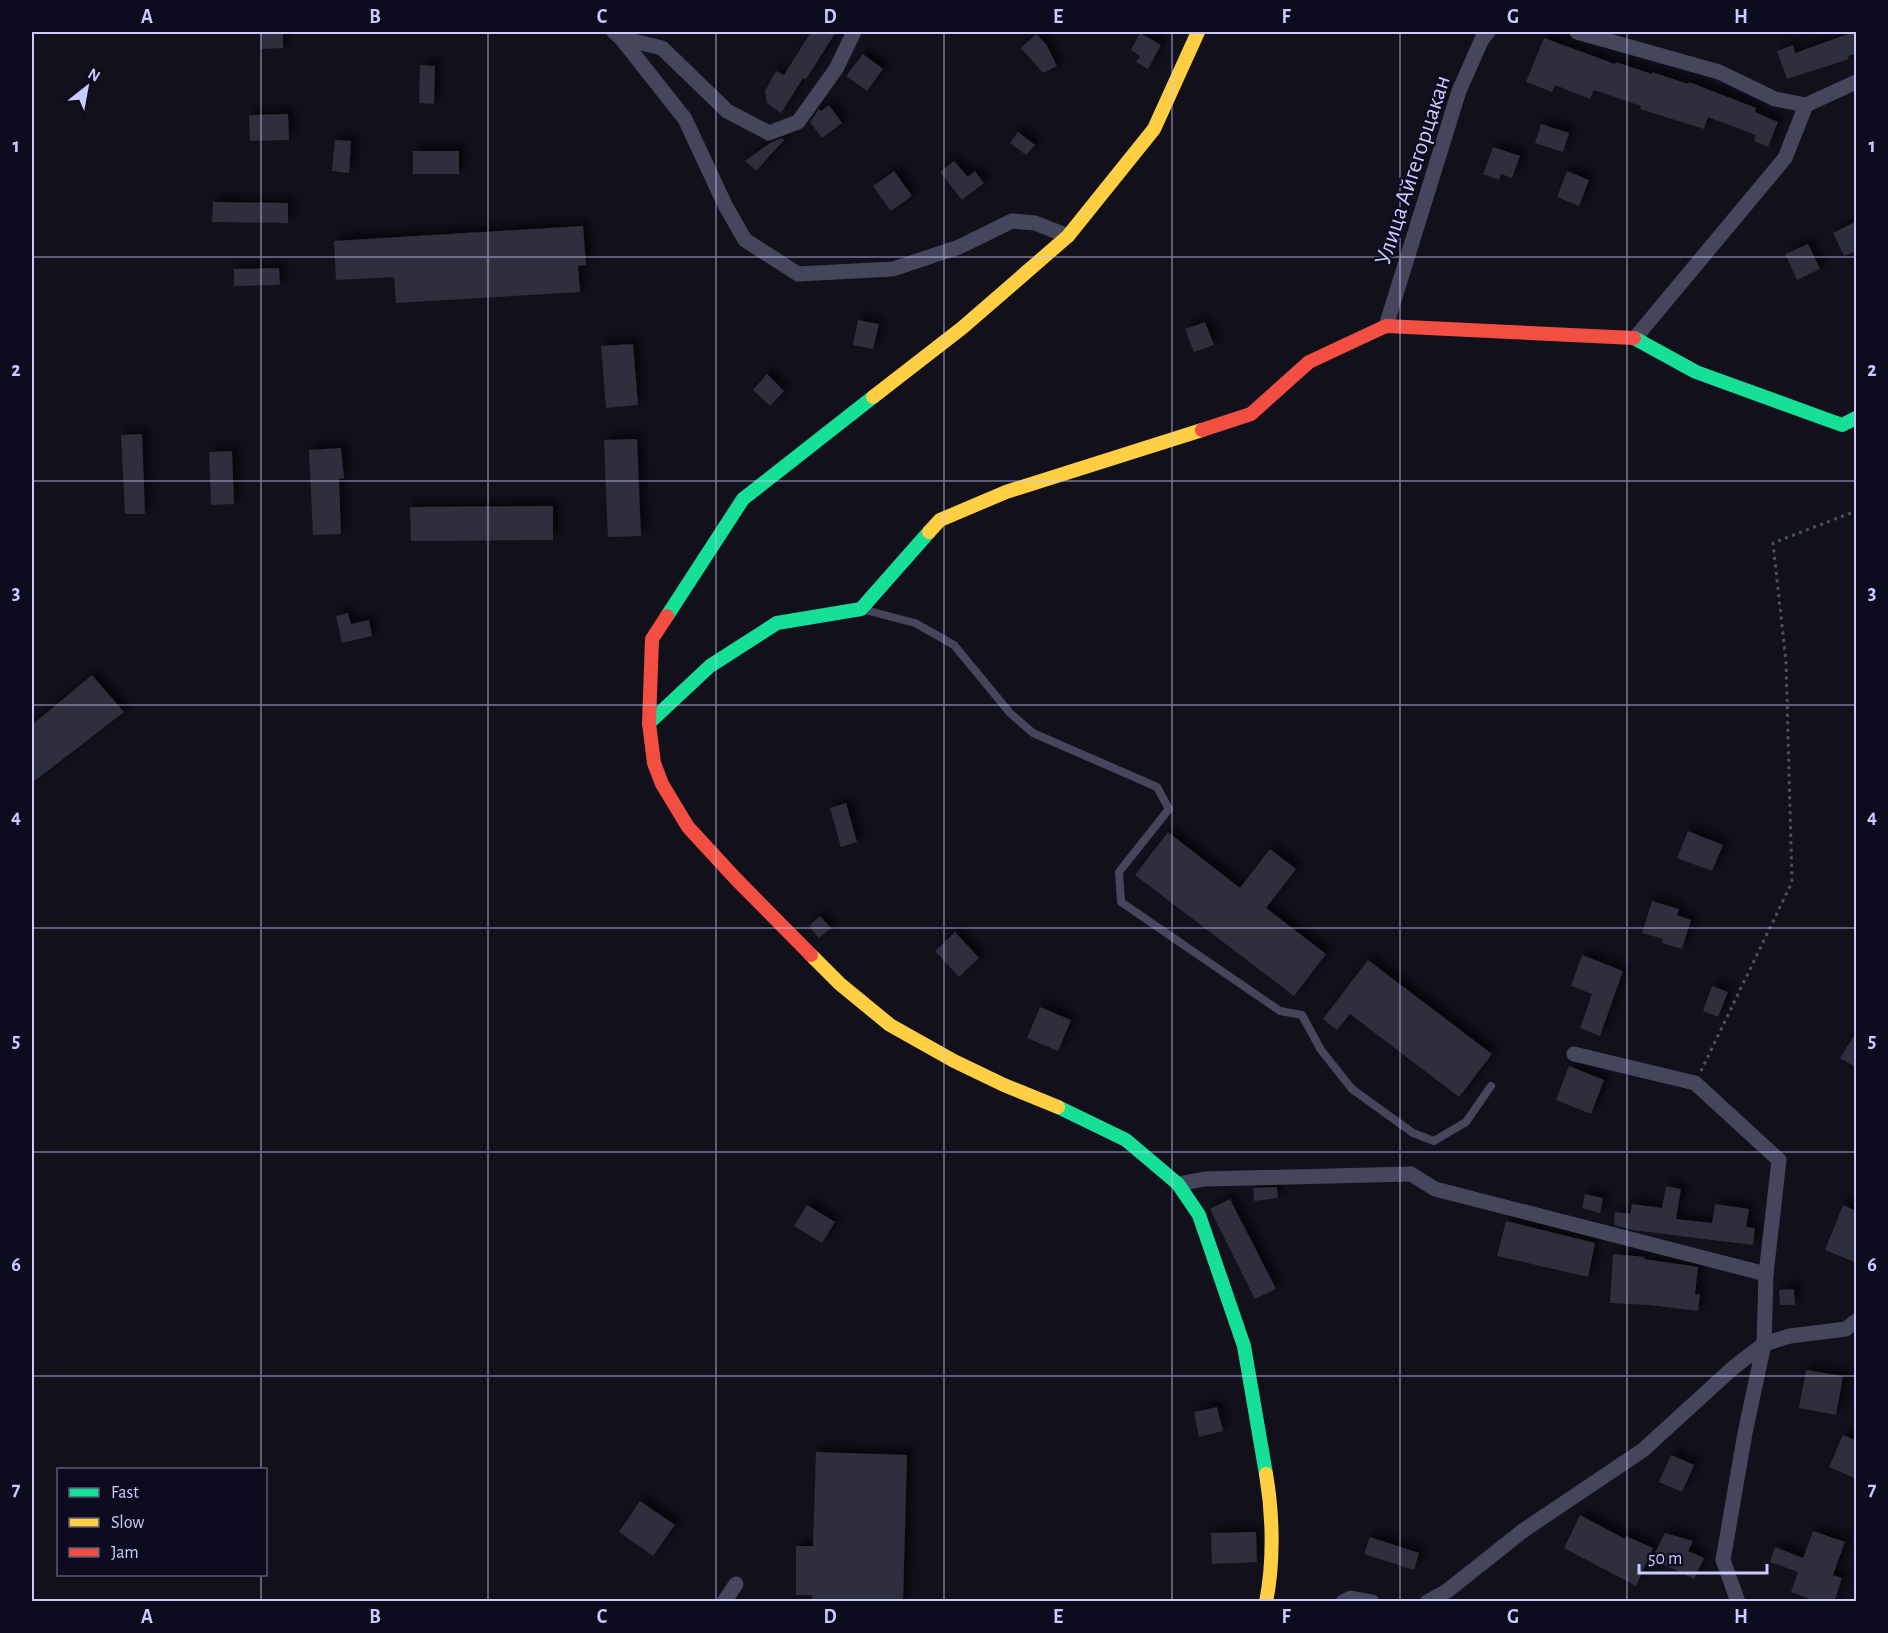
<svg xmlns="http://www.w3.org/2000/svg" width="1888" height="1633" font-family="'Alegreya Sans',sans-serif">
<defs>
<filter id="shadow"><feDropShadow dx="5.5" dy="-5.5" stdDeviation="3" flood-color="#0009"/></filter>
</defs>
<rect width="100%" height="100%" fill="#11101b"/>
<g fill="#2e2d3e" filter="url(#shadow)">
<path d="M260,32H283V48L261,49Z"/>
<path d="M811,32H836L806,79L803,78L781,113L767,103L765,91L776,71L784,75Z"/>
<path d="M1854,32H1857V53L1848,56L1849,59L1787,79L1777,51L1793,45L1795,53Z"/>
<path d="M1140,33L1161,45L1148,69L1136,62L1140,56L1131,50Z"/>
<path d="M1036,34L1046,44L1057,66L1043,73L1021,48Z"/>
<path d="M1544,38L1615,64L1616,62L1652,74V72L1688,84L1689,82L1756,108L1755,112L1778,122L1768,147L1754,141L1756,135L1708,117L1704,129L1640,109L1641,106L1594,90L1590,99L1555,85L1552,92L1526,82Z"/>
<path d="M863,54L883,69L867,91L846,76Z"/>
<path d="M420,65L435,66L434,104L419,103Z"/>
<path d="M829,105L842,123L822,138L810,122L819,109L821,111Z"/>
<path d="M288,114L289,140L250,141L249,115Z"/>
<path d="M1541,124L1569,133L1563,152L1535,143Z"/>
<path d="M1018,132L1035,145L1026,155L1010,143Z"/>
<path d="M782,138L784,140L756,171L745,161L770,143Z"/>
<path d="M335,140L351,141L349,173L332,171Z"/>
<path d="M1493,147L1520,156L1512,178L1501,174L1499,180L1483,174Z"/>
<rect x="413" y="151" width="46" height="23"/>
<path d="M954,161L968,177L975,171L984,183L962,200L940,172Z"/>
<path d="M894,171L912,196L891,211L873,186Z"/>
<path d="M1567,171L1589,180L1579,206L1557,197Z"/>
<path d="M213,202L288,203V223L212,222Z"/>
<path d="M1857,221V251L1844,256L1833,233Z"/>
<path d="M583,226L586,265L578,266L580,292L396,303L394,277L336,280L334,241Z"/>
<path d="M1808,244L1820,269L1797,280L1785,254Z"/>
<path d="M279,268L280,285L234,286V269Z"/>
<path d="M858,320L879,324L873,349L853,345Z"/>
<path d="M1205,322L1214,345L1194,352L1185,329Z"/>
<path d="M633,344L638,405L606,408L601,346Z"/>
<path d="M767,374L784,391L770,406L753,390Z"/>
<path d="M142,434L145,514H125L121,435Z"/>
<path d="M637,439L641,536L608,537L604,440Z"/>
<path d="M341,448L344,478L339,479L341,534L313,535L309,450Z"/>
<path d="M232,451L234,504L211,505L209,452Z"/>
<path d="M553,506V540L411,541L410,507Z"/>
<path d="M348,613L351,624L369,620L372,636L342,643L336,616Z"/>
<path d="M92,675L124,712L32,783V725Z"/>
<path d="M846,803L857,842L841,847L830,808Z"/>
<path d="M1688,831L1723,845L1712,871L1677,858Z"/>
<path d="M1168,832L1240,888L1270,849L1296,869L1266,908L1326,954L1294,996L1135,875Z"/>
<path d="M1652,901L1679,909L1677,915L1691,920L1682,949L1662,943L1663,939L1642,933Z"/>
<path d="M820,916L831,928L819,938L809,926Z"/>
<path d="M955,932L979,958L959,977L935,951Z"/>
<path d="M1582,955L1623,971L1600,1036L1580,1028L1592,994L1571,986Z"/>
<path d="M1368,960L1492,1054L1459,1097L1350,1014L1337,1030L1323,1019Z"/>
<path d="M1712,986L1728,992L1718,1017L1703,1011Z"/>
<path d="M1040,1007L1071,1020L1058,1051L1027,1038Z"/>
<path d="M1857,1031V1068L1840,1058Z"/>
<path d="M1569,1066L1604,1080L1591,1114L1556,1100Z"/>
<path d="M1666,1186L1681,1189L1676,1219L1712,1223L1715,1204L1749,1209L1746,1227L1755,1228L1753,1245L1632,1230L1614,1225L1615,1212L1630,1214L1632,1204L1662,1208Z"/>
<path d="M1277,1187L1278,1198L1254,1201L1253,1188Z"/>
<path d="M1585,1194L1603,1198L1600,1213L1582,1208Z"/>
<path d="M1230,1199L1276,1289L1255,1299L1210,1209Z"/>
<path d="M807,1205L835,1222L822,1243L794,1226Z"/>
<path d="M1843,1205L1857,1211V1263L1825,1250Z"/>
<path d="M1506,1221L1595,1243L1588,1277L1497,1256Z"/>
<path d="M1613,1254L1645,1257L1644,1259L1698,1267L1695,1294H1700L1698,1311L1649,1305L1610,1303Z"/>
<path d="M1794,1289L1795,1305H1780L1779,1290Z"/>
<path d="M1806,1370L1843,1376L1836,1415L1799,1408Z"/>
<path d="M1217,1407L1223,1431L1199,1437L1194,1412Z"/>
<path d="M1843,1435L1857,1441V1479L1829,1467Z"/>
<path d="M816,1452L907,1455L903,1602H812V1595H796V1546H813Z"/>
<path d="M1671,1455L1694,1465L1682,1492L1659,1482Z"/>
<path d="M640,1501L675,1525L653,1556L619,1532Z"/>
<path d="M1580,1515L1625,1539L1626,1536L1653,1548L1636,1586L1564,1548Z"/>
<path d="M1813,1531L1845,1542L1833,1575L1842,1578L1834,1602H1818L1791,1592L1798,1572L1770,1562L1775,1547L1803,1558Z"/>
<path d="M1256,1532L1257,1562L1212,1564L1211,1533Z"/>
<path d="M1665,1533L1693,1541L1688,1551L1704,1558L1694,1579L1652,1559Z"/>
<path d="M1370,1537L1419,1553L1414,1570L1364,1554Z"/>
</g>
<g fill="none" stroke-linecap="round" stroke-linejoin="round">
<path stroke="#465762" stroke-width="3" stroke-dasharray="3 4.5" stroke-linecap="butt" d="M1701,1071L1792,882L1786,662L1773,543L1856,511"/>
<path stroke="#45465c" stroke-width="8" d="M865,610L915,623L954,645L1010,713L1033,733L1157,787L1169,809L1119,872L1121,902L1280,1011L1302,1015L1321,1050L1352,1089L1413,1133L1434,1141L1466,1122L1491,1086"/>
<g stroke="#45465c" stroke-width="15">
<path d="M614,32L621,38L685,119L725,205L745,240L798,274L893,269L959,247L1012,221L1035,223L1068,236"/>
<path d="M1577,32L1719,72L1775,99L1806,105L1856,82"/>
<path d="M621,38L662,48L727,111L769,133L798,122L836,69L854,32"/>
<path d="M1386,326L1459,91L1482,39L1488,32"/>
<path d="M1635,338L1785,158L1806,105"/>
<path d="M1178,1184L1205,1179L1411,1174L1435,1189L1766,1274"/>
<path d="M724,1602L736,1584"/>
<path d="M1343,1602L1351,1598L1372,1602"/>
<path d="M1427,1602L1447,1591L1524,1530L1643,1450L1734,1367L1764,1344L1766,1274L1779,1160L1695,1083L1574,1054"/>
<path d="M1738,1602L1723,1560L1745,1433L1764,1344L1790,1336L1846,1329L1856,1321"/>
</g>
<g stroke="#16e098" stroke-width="14">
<path d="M1634,338L1696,372L1842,425L1856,418"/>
<path d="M667,616L743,499L873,397"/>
<path d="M649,723L710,666L777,623L861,609L929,532"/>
<path d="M1058,1107L1126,1140L1178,1184L1199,1215L1244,1346L1266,1474"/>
</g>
<g stroke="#ffcf43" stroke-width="14">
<path d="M873,397L962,328L1068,236L1154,129L1198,32"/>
<path d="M929,532L940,520L1006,492L1202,430"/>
<path d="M811,955L840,984L890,1025L954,1061L1004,1085L1058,1107"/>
<path d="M1266,1474C1273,1515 1274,1562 1266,1602"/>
</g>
<g stroke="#f24e42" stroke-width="14">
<path d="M1202,430L1251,414L1309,362L1386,326L1634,338"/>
<path d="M667,616L652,639L649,723L654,763L662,784L688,827L735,878L811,955"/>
</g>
</g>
<path fill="none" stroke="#cbcaff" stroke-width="1.5" stroke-opacity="0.55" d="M261,32V1470M488,32V1602M716,32V1602M944,32V1602M1172,32V1602M1400,32V1602M1627,32V1602M32,257H1856M32,481H1856M32,705H1856M32,928H1856M32,1152H1856M32,1376H1856M261,1574V1602"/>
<g text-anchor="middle" stroke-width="4.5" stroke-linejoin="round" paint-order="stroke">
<g font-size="24" fill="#cbcaff" stroke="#0d0c1f">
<text transform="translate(1412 170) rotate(-72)" y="8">Улица Айгегорцакан</text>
</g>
</g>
<rect width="1888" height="1633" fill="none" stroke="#0d0c1f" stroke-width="66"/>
<rect x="57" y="1468" width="210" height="108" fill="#0d0c1f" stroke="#595879" stroke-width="1.5"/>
<rect x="69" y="1488" width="30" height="9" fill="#16e098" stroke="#595879" stroke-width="1.5"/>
<text x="111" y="1498" font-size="18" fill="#cbcaff">Fast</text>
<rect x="69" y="1518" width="30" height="9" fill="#ffcf43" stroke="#595879" stroke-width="1.5"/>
<text x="111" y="1528" font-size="18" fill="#cbcaff">Slow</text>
<rect x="69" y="1548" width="30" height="9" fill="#f24e42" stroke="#595879" stroke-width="1.5"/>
<text x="111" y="1558" font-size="18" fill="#cbcaff">Jam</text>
<g transform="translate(87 87) rotate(31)" stroke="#0d0c1f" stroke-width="4.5" paint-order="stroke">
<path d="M0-4.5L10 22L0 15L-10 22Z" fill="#cbcaff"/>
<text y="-9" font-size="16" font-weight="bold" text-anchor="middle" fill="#cbcaff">N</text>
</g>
<path d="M1639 1564v9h128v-9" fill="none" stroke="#cbcaff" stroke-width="3"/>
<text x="1648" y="1564" font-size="18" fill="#cbcaff" stroke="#0d0c1f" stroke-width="4.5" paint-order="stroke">50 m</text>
<rect x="33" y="33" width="1822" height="1567" fill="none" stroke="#cbcaff" stroke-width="2"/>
<g font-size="20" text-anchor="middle" font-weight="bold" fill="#cbcaff">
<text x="147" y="23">A</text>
<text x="375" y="23">B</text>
<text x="602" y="23">C</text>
<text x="830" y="23">D</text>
<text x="1058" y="23">E</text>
<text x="1286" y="23">F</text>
<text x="1513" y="23">G</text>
<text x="1741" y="23">H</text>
<text x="16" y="152">1</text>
<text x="1872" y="152">1</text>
<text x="16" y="376">2</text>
<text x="1872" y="376">2</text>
<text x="16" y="599">3</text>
<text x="1872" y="599">3</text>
<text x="16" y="823">4</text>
<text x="1872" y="823">4</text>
<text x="16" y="1047">5</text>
<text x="1872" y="1047">5</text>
<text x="16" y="1271">6</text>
<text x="1872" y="1271">6</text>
<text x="16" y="1495">7</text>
<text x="1872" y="1495">7</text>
<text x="147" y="1623">A</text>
<text x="375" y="1623">B</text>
<text x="602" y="1623">C</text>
<text x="830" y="1623">D</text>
<text x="1058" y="1623">E</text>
<text x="1286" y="1623">F</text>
<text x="1513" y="1623">G</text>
<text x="1741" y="1623">H</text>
</g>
</svg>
